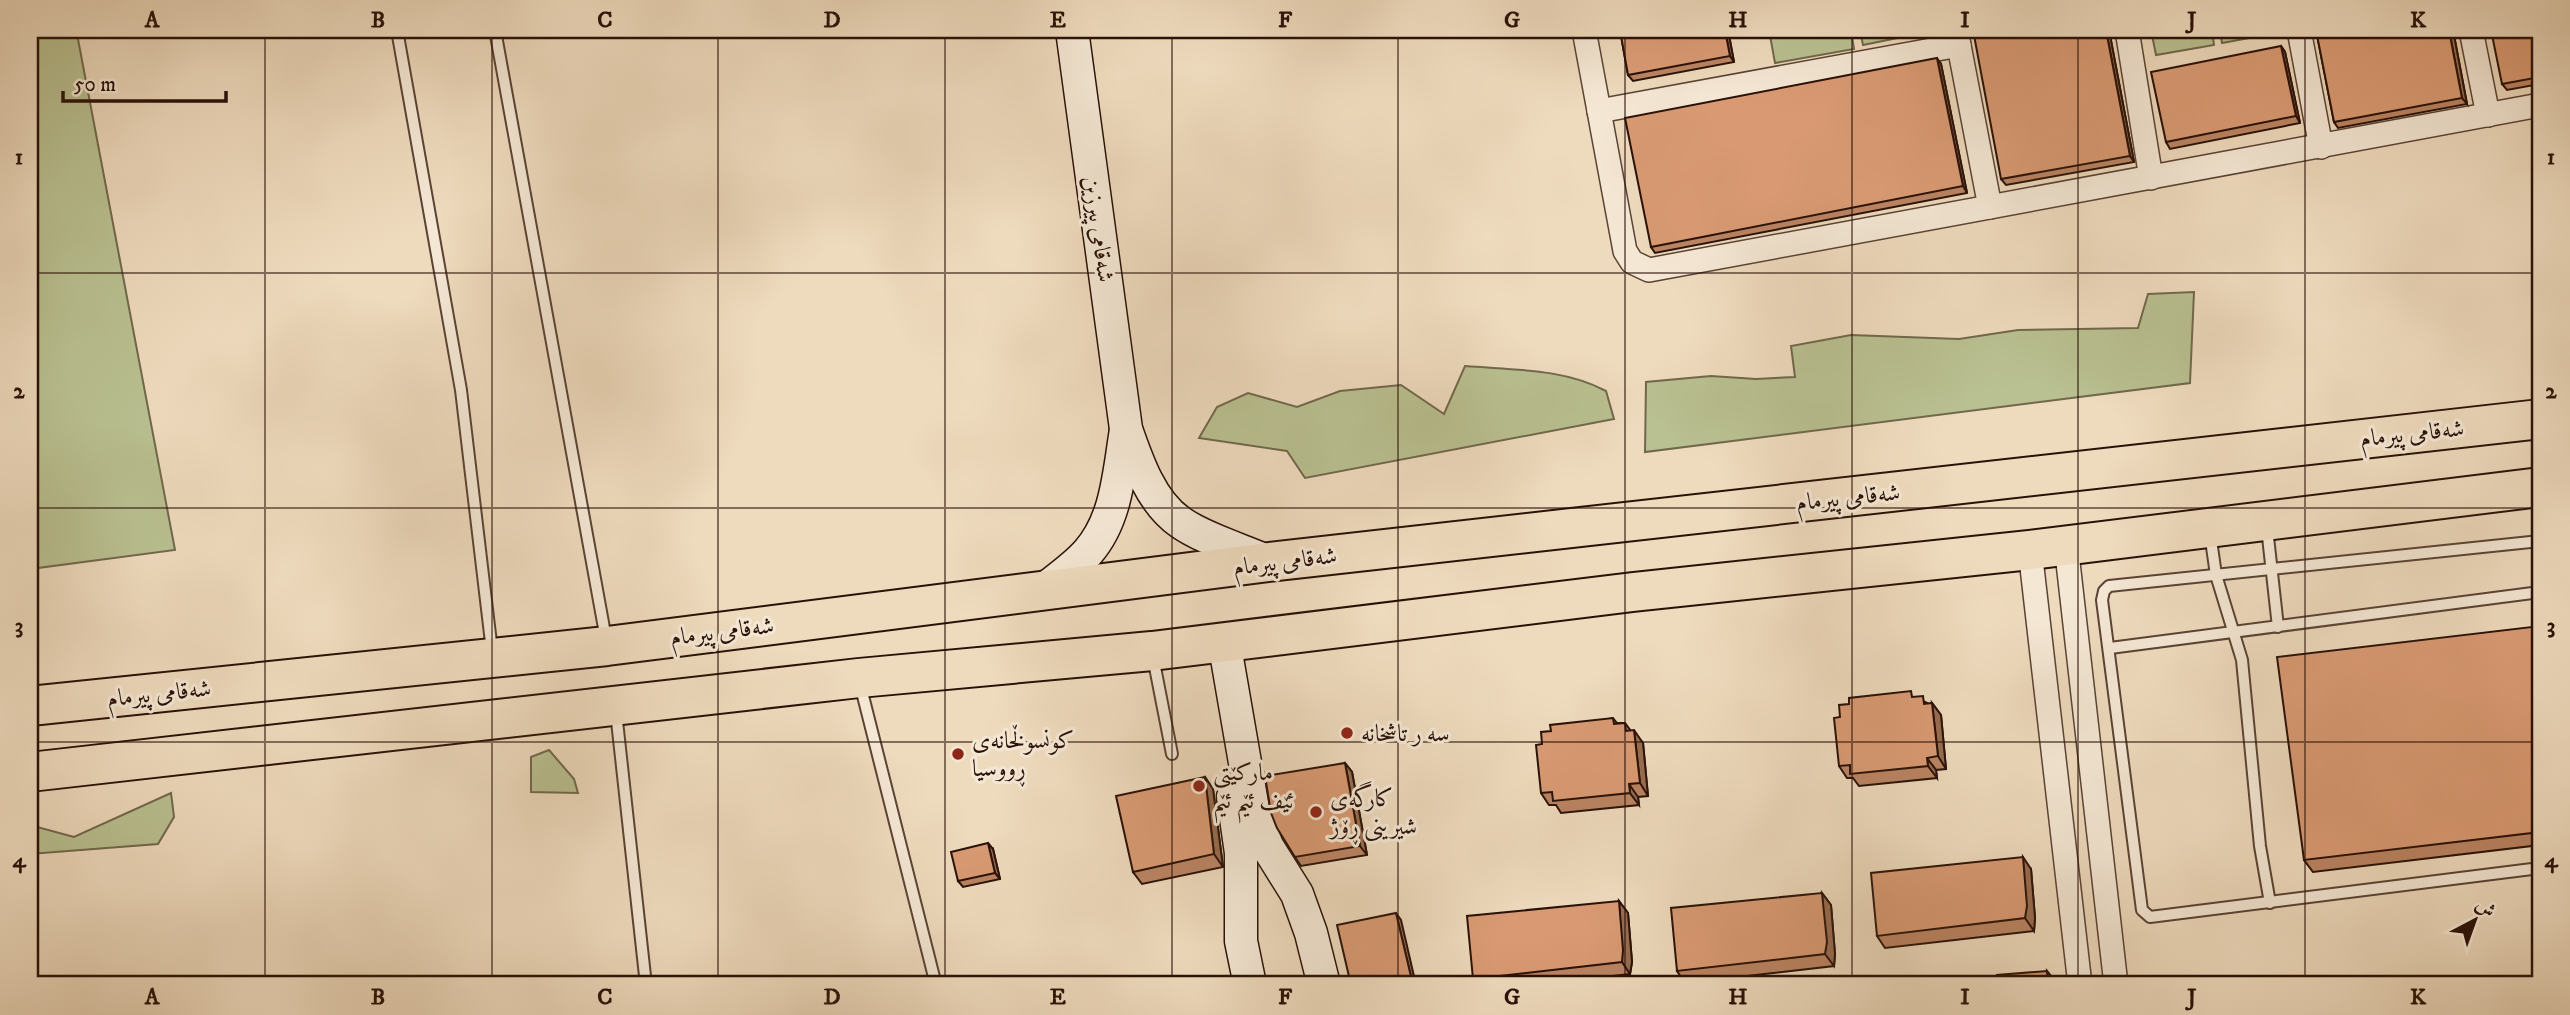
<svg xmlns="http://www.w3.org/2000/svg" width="2570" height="1015" font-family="'IM FELL DW Pica',Amiri,serif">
<rect width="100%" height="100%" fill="#eedabd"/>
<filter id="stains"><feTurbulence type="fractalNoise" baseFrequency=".00286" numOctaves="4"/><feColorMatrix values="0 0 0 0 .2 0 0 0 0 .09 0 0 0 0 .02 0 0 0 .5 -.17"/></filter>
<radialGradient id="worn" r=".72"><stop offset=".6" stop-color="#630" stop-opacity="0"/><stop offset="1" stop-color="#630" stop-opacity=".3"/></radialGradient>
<g fill="#b9c091" stroke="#71684c" stroke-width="2">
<path d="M30,30H83L77,34L175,550L30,569Z"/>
<path d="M1769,30H1851L1854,49L1775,63Z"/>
<path d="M1860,30H1937L1863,45Z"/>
<path d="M2151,30H2212L2214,45L2156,55Z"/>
<path d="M2220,30H2282V32L2222,43Z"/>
<path d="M2194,292L2190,383L1645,452L1646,382L1711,376L1756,379L1795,377L1791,346L1851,335L1959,339L2018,330L2138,328L2148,294Z"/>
<path d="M1465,366C1512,370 1563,368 1606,391L1614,419L1305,478L1287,451L1199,438L1217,407L1248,393L1297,407L1340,391L1401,385L1444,414Z"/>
<path d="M549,750L574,779L578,793L531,792V757Z"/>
<path d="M171,793L174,817L158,844L30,854V825L74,837Z"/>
</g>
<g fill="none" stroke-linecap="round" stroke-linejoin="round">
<g stroke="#5a4335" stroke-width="14">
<g id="lane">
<path d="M397,30L461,390L492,651"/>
<path d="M495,30L606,639"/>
<path d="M2267,528L2278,627"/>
<path d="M2210,533L2216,575L2242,660L2260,846L2270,903"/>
<path d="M2540,541L2109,586L2104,591L2102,600L2142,910L2150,917L2540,868"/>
<path d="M2110,648L2540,592"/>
<path d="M1153,657L1172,754"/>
<path d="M860,684L936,985"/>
<path d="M616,712L646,985"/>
</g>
</g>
<g stroke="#5a4335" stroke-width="26">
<g id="street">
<path d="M1584,30L1625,251L1632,262L1649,270L2540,105"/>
<path d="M1956,30L1990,207"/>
<path d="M2127,30L2151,178"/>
<path d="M2299,30L2321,147"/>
<path d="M2471,30L2488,115"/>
<path d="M1599,111L1959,45"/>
<path d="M2066,545L2116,985"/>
<path d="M2030,550L2080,985"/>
</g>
</g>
<g stroke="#291108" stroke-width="35">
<g id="secondary">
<path d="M1072,30L1126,429C1137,461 1151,502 1180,522C1202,538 1242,550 1269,562"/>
<path d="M1042,591C1057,579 1075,567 1088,552C1117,519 1119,472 1126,430"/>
<path d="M1224,641L1253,809L1267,846L1297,894L1311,933L1324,985"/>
<path d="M1233,797L1241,853V941L1250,985"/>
</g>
</g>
<g stroke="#291108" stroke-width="42">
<g id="highway">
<path d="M30,706L607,646L1269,562L2540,419"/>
<path d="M30,772L859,678L1152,651L1633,592L2030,550L2540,487"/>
</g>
</g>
<use href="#lane" stroke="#f4e7d4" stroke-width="10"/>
<use href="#street" stroke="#f4e7d4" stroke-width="23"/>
<use href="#secondary" stroke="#f4e7d4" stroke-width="32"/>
<use href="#highway" stroke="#eedabd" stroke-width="38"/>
</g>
<g fill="#bb8463" stroke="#291108" stroke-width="2">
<path d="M1620,30H1728L1734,62L1633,81L1628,75Z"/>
<path d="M2109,30L2134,162L2006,185L2001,179Z"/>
<path d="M2316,30H2453L2467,104L2338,128L2334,122Z"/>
<path d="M2540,30V84L2507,90L2502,84Z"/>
<path d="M2281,46L2285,52L2300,123L2170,149L2166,142Z"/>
<path d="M1941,64L1967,193L1655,253L1651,247Z"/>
<path d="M2540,626V845L2313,872L2304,860Z"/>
<path d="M1915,697L1929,704L1932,703L1941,715L1946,769L1936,770L1937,778L1859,786L1853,778H1847L1839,766L1840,717L1849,704Z"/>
<path d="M1613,718L1617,723H1625L1631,731L1643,743L1648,796L1638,797L1639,805L1561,813L1556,805H1549L1541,793L1542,744L1551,731Z"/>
<path d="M1345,763L1352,772L1367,855L1301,866L1295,857Z"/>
<path d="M1205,777L1213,789L1223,867L1142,884L1133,872Z"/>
<path d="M993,849L1000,879L963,887L958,881Z"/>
<path d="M2031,869L2035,918L2034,931L1885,948L1877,936Z"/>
<path d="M1822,893L1831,905L1835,954L1834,966L1685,983L1677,971Z"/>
<path d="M1619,901L1628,913L1632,962L1630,974L1535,985H1477L1473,979Z"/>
</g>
<g fill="#986c50" stroke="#291108" stroke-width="2">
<path d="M1725,30H1728L1734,62L1730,56Z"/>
<path d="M2106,30H2109L2134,162L2130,156Z"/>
<path d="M2449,30H2453L2467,104L2462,98Z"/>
<path d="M2281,46L2285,52L2300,123L2296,116Z"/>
<path d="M1937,58L1941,64L1967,193L1963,186Z"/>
<path d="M1932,703L1941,715L1946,769L1938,756Z"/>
<path d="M1634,730L1643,743L1648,796L1640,783Z"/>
<path d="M1927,758L1936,770L1937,778L1928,766Z"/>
<path d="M1345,763L1352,772L1367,855L1360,846Z"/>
<path d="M1205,777L1213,789L1223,867L1214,854Z"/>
<path d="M1629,784L1638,797L1639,805L1630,793Z"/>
<path d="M988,843L993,849L1000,879L995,873Z"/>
<path d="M2023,857L2031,869L2035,918L2034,931L2025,918Z"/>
<path d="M1822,893L1831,905L1835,954L1834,966L1825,954Z"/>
<path d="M1619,901L1628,913L1632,962L1630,974L1622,962Z"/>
<path d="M1396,913L1401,920L1416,985H1413Z"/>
<path d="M2047,971L2052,977V985H2048Z"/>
</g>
<g fill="#d99a73" stroke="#291108" stroke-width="2">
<path d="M1620,30H1725L1730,56L1628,75Z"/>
<path d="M1973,30H2106L2130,156L2001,179Z"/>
<path d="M2316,30H2449L2462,98L2334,122Z"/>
<path d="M2491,30H2540V77L2502,84Z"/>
<path d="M2281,46L2296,116L2166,142L2151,72Z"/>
<path d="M1937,58L1963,186L1651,247L1625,118Z"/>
<path d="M2540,626V832L2304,860L2277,657Z"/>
<path d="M1911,691L1912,697L1923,696L1924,704L1932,703L1938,756L1927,758L1928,766L1850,774V765L1839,766L1834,718L1840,717L1839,705L1849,704V698Z"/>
<path d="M1613,718L1614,724L1625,723L1626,731L1634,730L1640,783L1629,784L1630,793L1553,801L1552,792L1541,793L1536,745L1542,744L1541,732L1551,731L1550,725Z"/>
<path d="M1345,763L1360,846L1295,857L1277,828L1271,813L1265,776Z"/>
<path d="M1205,777L1214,854L1133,872L1116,796Z"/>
<path d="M988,843L995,873L958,881L951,852Z"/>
<path d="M2023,857L2027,906L2025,918L1877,936L1871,873Z"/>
<path d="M1822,893L1827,942L1825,954L1677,971L1671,908Z"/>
<path d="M1619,901L1623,950L1622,962L1473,979L1467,916Z"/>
<path d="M1396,913L1413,985H1351L1337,925Z"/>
<path d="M2047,971L2048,985H1998L1997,975Z"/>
</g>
<path fill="none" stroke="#291108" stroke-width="2" stroke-opacity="0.55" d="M265,30V985M492,30V985M718,30V985M945,30V985M1172,30V985M1398,30V985M1625,30V985M1852,30V985M2078,30V985M2305,30V985M30,273H2540M30,508H2540M30,742H2540"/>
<g fill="#8f2418" stroke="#f4e7d4" stroke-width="2.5">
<circle cx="1347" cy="733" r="7"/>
<circle cx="958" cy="754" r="7"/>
<circle cx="1199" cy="786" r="7"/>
<circle cx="1316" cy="812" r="7"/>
</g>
<g text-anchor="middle" stroke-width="6" stroke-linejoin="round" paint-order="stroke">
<g font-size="24" fill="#291108" stroke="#f4e7d4">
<text transform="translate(1099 229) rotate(82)" y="8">شەقامی پیرزین</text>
<text transform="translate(2412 433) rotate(-6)" y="8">شەقامی پیرمام</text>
<text transform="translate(1848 497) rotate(-6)" y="8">شەقامی پیرمام</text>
<text transform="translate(1285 561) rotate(-7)" y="8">شەقامی پیرمام</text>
<text transform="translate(722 631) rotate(-7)" y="8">شەقامی پیرمام</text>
<text transform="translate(159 693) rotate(-6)" y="8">شەقامی پیرمام</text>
</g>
<g font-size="24" fill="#291108" stroke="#f4e7d4" text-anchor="start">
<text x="1361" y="741">سه ر تاشخانه</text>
<text x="972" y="748">کونسوڵخانەی<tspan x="972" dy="28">ڕووسیا</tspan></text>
<text x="1213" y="780">مارکێتی<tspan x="1213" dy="28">ئێف ئێم ئێم</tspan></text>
<text x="1330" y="806">کارگەی<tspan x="1330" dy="28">شیرینی ڕۆژ</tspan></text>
</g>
</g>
<rect width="2570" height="1015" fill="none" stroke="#eedabd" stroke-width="77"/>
<g transform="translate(2475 920) rotate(41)" stroke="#f4e7d4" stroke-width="5" paint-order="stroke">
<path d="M0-5L12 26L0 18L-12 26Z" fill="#291108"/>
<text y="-10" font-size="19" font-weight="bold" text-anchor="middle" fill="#291108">ش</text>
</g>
<path d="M63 91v10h163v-10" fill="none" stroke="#291108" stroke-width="3.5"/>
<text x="74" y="91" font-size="21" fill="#291108" stroke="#f4e7d4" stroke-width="5" paint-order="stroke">50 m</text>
<rect x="38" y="38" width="2494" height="938" fill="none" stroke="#291108" stroke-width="2.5"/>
<g font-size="23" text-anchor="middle" font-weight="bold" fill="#291108">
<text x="152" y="27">A</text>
<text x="378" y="27">B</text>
<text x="605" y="27">C</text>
<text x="832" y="27">D</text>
<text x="1058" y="27">E</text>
<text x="1285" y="27">F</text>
<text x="1512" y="27">G</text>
<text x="1738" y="27">H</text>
<text x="1965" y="27">I</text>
<text x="2192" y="27">J</text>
<text x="2418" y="27">K</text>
<text x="19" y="164">1</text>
<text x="2551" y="164">1</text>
<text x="19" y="398">2</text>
<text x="2551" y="398">2</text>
<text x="19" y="633">3</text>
<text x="2551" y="633">3</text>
<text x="19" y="867">4</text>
<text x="2551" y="867">4</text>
<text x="152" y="1004">A</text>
<text x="378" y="1004">B</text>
<text x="605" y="1004">C</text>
<text x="832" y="1004">D</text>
<text x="1058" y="1004">E</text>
<text x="1285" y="1004">F</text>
<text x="1512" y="1004">G</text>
<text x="1738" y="1004">H</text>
<text x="1965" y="1004">I</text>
<text x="2192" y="1004">J</text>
<text x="2418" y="1004">K</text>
</g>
<rect width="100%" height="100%" filter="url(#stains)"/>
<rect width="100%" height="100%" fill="url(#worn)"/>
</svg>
